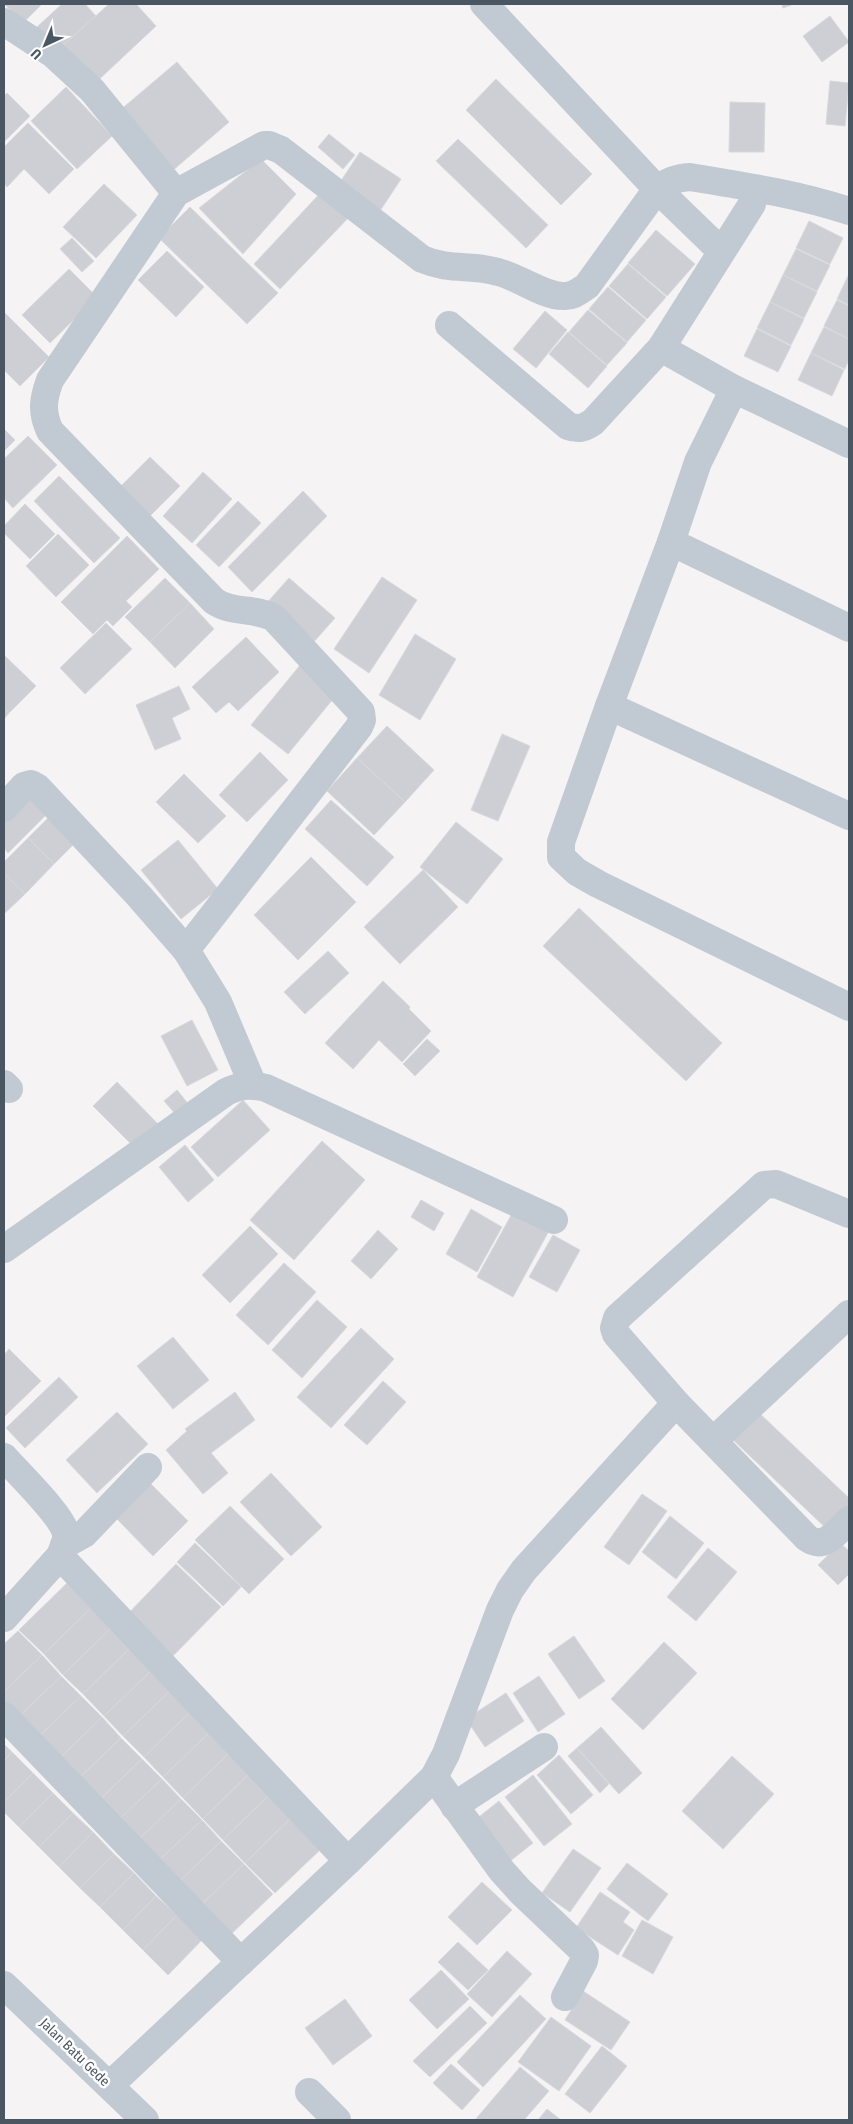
<svg xmlns="http://www.w3.org/2000/svg" width="853" height="2124" font-family="'Fira Sans Condensed',sans-serif">
<rect width="100%" height="100%" fill="#f5f3f3"/>
<g fill="#cdcfd5" stroke="#d7d9de">
<path d="M4,4H42L24,22Z"/>
<path d="M62,4H85L96,16L58,50L37,27Z"/>
<path d="M109,4H136L156,26L91,87L58,50Z"/>
<path d="M782,4H794L783,8Z"/>
<path d="M830,16L849,42L822,62L803,36Z"/>
<path d="M177,62L229,122L171,172L118,112Z"/>
<path d="M496,79L592,174L561,205L466,110Z"/>
<path d="M830,81L849,83L845,126L826,124Z"/>
<path d="M66,87L112,136L77,169L31,121Z"/>
<path d="M7,93L30,116L4,142V96Z"/>
<path d="M730,102L765,103L764,152H729Z"/>
<path d="M28,123L74,169L49,194L24,169L7,187L4,183V147Z"/>
<path d="M329,134L355,155L343,169L318,147Z"/>
<path d="M458,139L548,225L526,248L436,161Z"/>
<path d="M360,152L401,179L376,217L335,190Z"/>
<path d="M261,159L296,194L243,254L199,208Z"/>
<path d="M104,184L137,215L96,258L63,227Z"/>
<path d="M325,188L352,214L280,289L254,264Z"/>
<path d="M190,207L278,293L247,324L159,238Z"/>
<path d="M809,221L843,238L830,264L796,248Z"/>
<path d="M656,230L695,264L667,296L628,263Z"/>
<path d="M72,238L94,261L82,272L60,249Z"/>
<path d="M796,249L830,265L817,291L783,275Z"/>
<path d="M167,251L204,287L176,317L138,280Z"/>
<path d="M628,264L666,297L647,319L609,286Z"/>
<path d="M69,269L97,297L50,343L22,315Z"/>
<path d="M849,274V305L837,299Z"/>
<path d="M783,275L817,292L804,318L770,302Z"/>
<path d="M608,287L646,320L627,342L589,309Z"/>
<path d="M837,300L849,306V339L824,326Z"/>
<path d="M770,302L804,319L791,345L757,328Z"/>
<path d="M588,310L627,343L607,365L569,332Z"/>
<path d="M545,311L567,330L536,368L513,349Z"/>
<path d="M4,312L49,357L20,386L4,370Z"/>
<path d="M824,327L849,339V359L845,369L811,353Z"/>
<path d="M757,329L791,346L778,372L744,356Z"/>
<path d="M568,332L607,366L588,388L549,354Z"/>
<path d="M811,353L844,370L832,396L798,380Z"/>
<path d="M4,429L15,440L4,451Z"/>
<path d="M28,436L57,465L13,508L4,498V459Z"/>
<path d="M150,457L180,486L148,518L118,489Z"/>
<path d="M203,472L232,499L192,543L163,516Z"/>
<path d="M59,476L120,538L94,563L34,501Z"/>
<path d="M303,491L327,516L252,592L228,567Z"/>
<path d="M238,501L261,523L219,567L196,545Z"/>
<path d="M25,504L55,534L30,559L4,533V526Z"/>
<path d="M58,534L89,565L56,597L26,566Z"/>
<path d="M127,536L159,569L126,601L132,607L113,626L107,620L93,634L61,602Z"/>
<path d="M382,577L417,600L369,673L334,649Z"/>
<path d="M165,578L190,603L150,642L125,617Z"/>
<path d="M289,578L335,618L311,645L265,605Z"/>
<path d="M190,603L214,629L175,668L150,642Z"/>
<path d="M106,623L132,649L85,694L60,668Z"/>
<path d="M415,634L456,659L420,720L379,695Z"/>
<path d="M246,637L279,672L238,711L229,702L216,713L192,687Z"/>
<path d="M5,656L36,686L9,713L4,708Z"/>
<path d="M301,664L337,694L288,754L251,725Z"/>
<path d="M179,686L190,709L172,718L181,739L155,750L136,705Z"/>
<path d="M4,708L9,713L4,719Z"/>
<path d="M387,726L434,770L405,802L357,758Z"/>
<path d="M502,734L530,746L498,821L471,810Z"/>
<path d="M260,752L288,780L247,822L219,795Z"/>
<path d="M357,758L405,802L374,835L327,791Z"/>
<path d="M184,774L226,816L198,843L156,802Z"/>
<path d="M26,792L48,813L8,853L4,848V814Z"/>
<path d="M331,800L394,857L367,886L305,829Z"/>
<path d="M55,811L81,837L54,864L28,838Z"/>
<path d="M456,822L503,859L467,904L420,867Z"/>
<path d="M28,838L54,864L25,894L4,873V862Z"/>
<path d="M178,840L218,889L181,919L141,870Z"/>
<path d="M311,857L356,902L298,960L254,915Z"/>
<path d="M423,870L458,907L400,964L364,927Z"/>
<path d="M4,873L25,894L4,914Z"/>
<path d="M579,908L722,1043L686,1081L543,946Z"/>
<path d="M328,951L349,973L305,1014L284,992Z"/>
<path d="M383,981L410,1007L409,1009L431,1031L402,1062L379,1040L353,1069L325,1043Z"/>
<path d="M192,1020L218,1070L187,1086L161,1036Z"/>
<path d="M427,1039L440,1051L415,1076L403,1064Z"/>
<path d="M117,1082L159,1125L135,1148L93,1106Z"/>
<path d="M177,1090L190,1106L178,1117L164,1101Z"/>
<path d="M243,1100L270,1130L218,1177L191,1147Z"/>
<path d="M322,1141L365,1180L294,1260L250,1220Z"/>
<path d="M185,1145L214,1180L188,1202L159,1167Z"/>
<path d="M421,1200L444,1213L434,1231L411,1217Z"/>
<path d="M471,1209L502,1227L477,1272L446,1254Z"/>
<path d="M514,1210L550,1229L513,1297L477,1277Z"/>
<path d="M250,1226L278,1254L230,1303L202,1275Z"/>
<path d="M378,1230L398,1249L371,1279L351,1261Z"/>
<path d="M553,1235L580,1250L557,1292L529,1277Z"/>
<path d="M284,1263L316,1292L268,1345L236,1315Z"/>
<path d="M317,1300L347,1327L302,1378L272,1350Z"/>
<path d="M361,1328L394,1359L331,1428L297,1397Z"/>
<path d="M173,1337L209,1380L173,1409L137,1366Z"/>
<path d="M9,1349L41,1381L4,1417V1355Z"/>
<path d="M59,1377L78,1397L25,1448L6,1428Z"/>
<path d="M383,1381L406,1402L367,1445L344,1425Z"/>
<path d="M235,1392L255,1420L211,1453L228,1473L203,1494L166,1450L187,1431L185,1429Z"/>
<path d="M756,1410L849,1498V1513L830,1532L730,1437Z"/>
<path d="M117,1412L148,1444L97,1493L66,1460Z"/>
<path d="M271,1473L322,1527L291,1556L240,1502Z"/>
<path d="M150,1483L188,1521L153,1556L116,1518Z"/>
<path d="M642,1494L667,1511L629,1565L604,1547Z"/>
<path d="M230,1506L284,1559L249,1594L195,1540Z"/>
<path d="M670,1516L704,1543L676,1579L642,1552Z"/>
<path d="M195,1543L241,1587L223,1606L177,1562Z"/>
<path d="M840,1543L849,1551V1574L838,1585L818,1565Z"/>
<path d="M708,1548L737,1572L696,1621L667,1597Z"/>
<path d="M176,1564L221,1607L166,1663L122,1620Z"/>
<path d="M67,1583L91,1608L44,1654L19,1630Z"/>
<path d="M91,1608L111,1628L63,1675L44,1654Z"/>
<path d="M111,1628L130,1648L83,1694L63,1675Z"/>
<path d="M18,1631L42,1655L4,1692V1644Z"/>
<path d="M574,1636L605,1681L579,1699L548,1654Z"/>
<path d="M664,1642L697,1673L643,1730L611,1699Z"/>
<path d="M130,1648L152,1670L104,1716L83,1694Z"/>
<path d="M42,1655L61,1676L14,1722L4,1712V1692Z"/>
<path d="M152,1670L171,1690L123,1736L104,1716Z"/>
<path d="M61,1676L81,1696L33,1742L14,1722Z"/>
<path d="M539,1676L565,1714L538,1732L513,1693Z"/>
<path d="M171,1690L191,1711L144,1757L123,1736Z"/>
<path d="M506,1693L524,1721L485,1747L466,1719Z"/>
<path d="M81,1696L102,1717L54,1764L33,1742Z"/>
<path d="M191,1711L211,1731L163,1777L144,1757Z"/>
<path d="M102,1717L121,1738L74,1783L54,1764Z"/>
<path d="M601,1727L642,1773L619,1794L577,1748Z"/>
<path d="M211,1731L231,1751L183,1798L163,1777Z"/>
<path d="M121,1738L142,1759L94,1805L74,1783Z"/>
<path d="M4,1744L12,1752L4,1761Z"/>
<path d="M577,1748L609,1784L600,1793L568,1756Z"/>
<path d="M231,1751L251,1772L203,1819L183,1798Z"/>
<path d="M12,1752L33,1773L4,1802V1761Z"/>
<path d="M559,1755L593,1795L571,1814L537,1775Z"/>
<path d="M732,1756L774,1794L723,1849L682,1811Z"/>
<path d="M142,1759L162,1779L113,1825L94,1805Z"/>
<path d="M251,1772L271,1793L223,1840L203,1819Z"/>
<path d="M33,1773L53,1793L19,1827L4,1812V1802Z"/>
<path d="M533,1775L572,1824L544,1846L505,1797Z"/>
<path d="M162,1779L181,1799L133,1845L113,1825Z"/>
<path d="M53,1793L73,1813L39,1847L19,1827Z"/>
<path d="M271,1793L293,1816L245,1863L223,1840Z"/>
<path d="M181,1799L202,1820L153,1866L133,1845Z"/>
<path d="M499,1801L533,1843L509,1862L475,1820Z"/>
<path d="M73,1813L93,1832L59,1867L39,1847Z"/>
<path d="M293,1816L323,1847L275,1893L245,1863Z"/>
<path d="M202,1820L221,1841L174,1887L153,1866Z"/>
<path d="M93,1832L114,1854L80,1888L59,1867Z"/>
<path d="M221,1841L244,1864L196,1910L174,1887Z"/>
<path d="M573,1849L601,1868L570,1912L542,1893Z"/>
<path d="M114,1854L134,1873L100,1907L80,1888Z"/>
<path d="M627,1863L668,1894L648,1921L607,1889Z"/>
<path d="M244,1864L273,1894L225,1940L196,1910Z"/>
<path d="M134,1873L156,1896L123,1930L100,1907Z"/>
<path d="M482,1882L512,1910L477,1945L448,1917Z"/>
<path d="M600,1892L630,1912L623,1922L634,1930L618,1955L576,1928Z"/>
<path d="M156,1896L177,1915L143,1950L123,1930Z"/>
<path d="M177,1915L202,1940L168,1975L143,1950Z"/>
<path d="M642,1920L673,1937L653,1974L622,1956Z"/>
<path d="M458,1942L488,1970L468,1990L438,1962Z"/>
<path d="M507,1951L532,1974L492,2017L467,1994Z"/>
<path d="M441,1970L469,1999L437,2029L409,2000Z"/>
<path d="M583,1991L630,2022L611,2050L565,2020Z"/>
<path d="M520,1995L546,2019L483,2087L457,2062Z"/>
<path d="M345,1999L372,2036L333,2065L305,2028Z"/>
<path d="M470,2006L487,2023L430,2077L413,2061Z"/>
<path d="M551,2017L591,2046L559,2091L518,2062Z"/>
<path d="M602,2046L627,2066L590,2113L565,2094Z"/>
<path d="M451,2064L480,2090L462,2110L433,2083Z"/>
<path d="M520,2067L549,2091L524,2120H475Z"/>
<path d="M547,2109L561,2120H538Z"/>
</g>
<g fill="none" stroke-linecap="round" stroke-linejoin="round">
<g stroke="#c1cad2" stroke-width="28">
<path d="M484,4L657,189L721,251"/>
<path d="M4,22L53,54L92,90L176,193"/>
<path d="M449,325L568,426C579,430 584,428 593,422L661,348L752,204"/>
<path d="M661,348L734,389L849,444"/>
<path d="M734,389L698,462L671,542L609,706L561,842V857L577,872L598,884L849,1007"/>
<path d="M671,542L849,628"/>
<path d="M609,706L849,816"/>
<path d="M4,808L24,786L31,784L38,788L139,896L186,950L218,1002L253,1085"/>
<path d="M186,950L359,727L362,720L361,712L274,618C254,607 233,614 214,601L50,431C41,412 43,399 50,380L176,193L264,145H269L281,150L422,259C450,271 471,264 498,272C519,277 543,296 563,296C573,297 579,291 587,286L657,189C668,181 676,178 690,177C744,186 797,194 849,211"/>
<path d="M4,1084L9,1089"/>
<path d="M849,1214L776,1184L764,1185L617,1318L614,1328L616,1334L676,1403L807,1538C824,1551 838,1531 849,1520"/>
<path d="M4,1249L226,1092C240,1085 251,1084 266,1088L554,1220"/>
<path d="M713,1441L849,1314"/>
<path d="M4,1457C17,1472 63,1516 66,1534C67,1541 62,1550 60,1556L4,1618"/>
<path d="M64,1545L84,1534L148,1467"/>
<path d="M60,1556L348,1861"/>
<path d="M4,1716L241,1962"/>
<path d="M434,1777L502,1871L520,1891L582,1950L585,1955L584,1961L565,1997"/>
<path d="M454,1806L544,1747"/>
<path d="M4,1985L145,2120"/>
<path d="M110,2085L348,1861L434,1777L446,1754L500,1610L510,1590L524,1570L676,1403"/>
<path d="M309,2092L337,2120"/>
</g>
</g>
<g text-anchor="middle" stroke-width="5" stroke-linejoin="round" paint-order="stroke">
<g font-size="14" fill="#4a5661" stroke="#fff">
<text transform="translate(75 2052) rotate(44)" y="5">Jalan Batu Gede</text>
</g>
</g>
<rect width="853" height="2124" fill="none" stroke="#4a5661" stroke-width="10"/>
<g transform="translate(45 45) rotate(224)" stroke="#ffffff" stroke-width="4" paint-order="stroke">
<path d="M0-4L9 19L0 12L-9 19Z" fill="#4a5661"/>
<text y="-8" font-size="14" font-weight="bold" text-anchor="middle" fill="#4a5661">U</text>
</g>
</svg>
